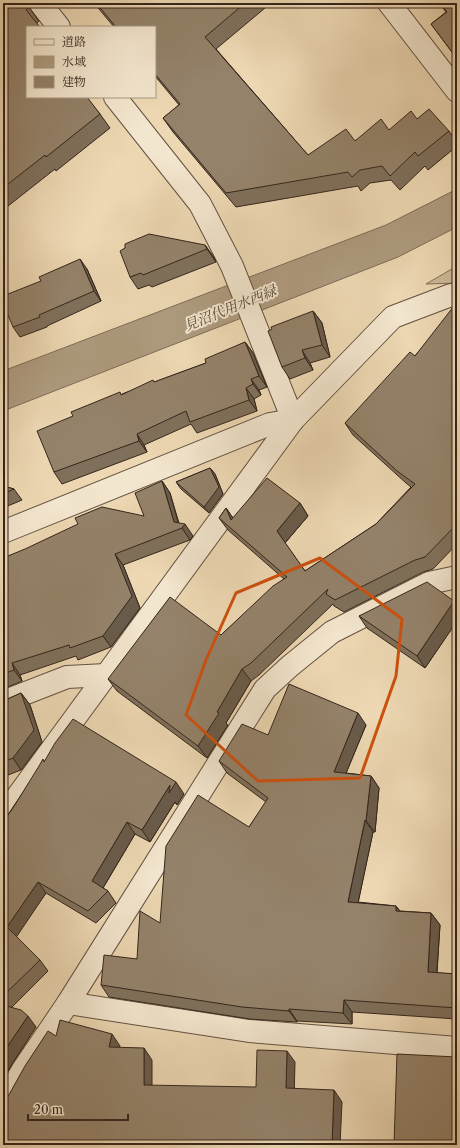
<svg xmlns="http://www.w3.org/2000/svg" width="460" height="1148" font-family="'Libre Caslon Text','Noto Serif JP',serif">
<rect width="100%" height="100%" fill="#edd8b3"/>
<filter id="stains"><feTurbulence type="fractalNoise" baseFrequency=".005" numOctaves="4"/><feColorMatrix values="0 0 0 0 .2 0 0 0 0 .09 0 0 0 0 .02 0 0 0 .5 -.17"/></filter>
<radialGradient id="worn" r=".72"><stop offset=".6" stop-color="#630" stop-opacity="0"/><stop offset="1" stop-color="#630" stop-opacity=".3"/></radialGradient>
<path fill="#ceba99" stroke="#81705a" d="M457,266V283L426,284Z"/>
<path fill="#ae9b7f" stroke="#7d6c57" d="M457,189V227L398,257L3,411V371L386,225Z"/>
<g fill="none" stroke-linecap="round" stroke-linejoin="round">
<g stroke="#625241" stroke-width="24">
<g id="minor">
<path d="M40,3L59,27"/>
<path d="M389,3L457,91"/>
<path d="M115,97L200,204L232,266L293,420"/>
<path d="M3,532L270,424L293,420"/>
<path d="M3,702L67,677L106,675"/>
<path d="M3,816L293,420L393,317L451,295L457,297"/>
<path d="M68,1003L249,1031L457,1048"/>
<path d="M3,1105L22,1071L68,1003L265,689L290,666L332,632L429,583L457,577"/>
</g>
</g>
<use href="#minor" stroke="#f3e6ce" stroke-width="22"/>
</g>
<g fill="#7f705b" stroke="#34251b">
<path d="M3,3L28,4L29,7L39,21L37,23L27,27L100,114L110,128L56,171L55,169L3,210Z"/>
<path d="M56,3H61L58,5Z"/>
<path d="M94,3H271L216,49L308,155L389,130L417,119L449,131L457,143V146L428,170L425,166L400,190L391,180L370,183L361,191L358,186L236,207L173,132L163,118L179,105L155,76V27H114Z"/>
<path d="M439,3H457V59L431,24L446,12Z"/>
<path d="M205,245L216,262L152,287L149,285L138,289L130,277Z"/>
<path d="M87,269L101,301L47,326V327L20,337L13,327Z"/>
<path d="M457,308V544L433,569L423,572L344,612L334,606L333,604L259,675L251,681L226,723L228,725L207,758L117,691L108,679L221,635L284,579L228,530L219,518L226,508L233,518L300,503L308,516L285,543L305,571L376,524L411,487L406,483L353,435L345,423L415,356Z"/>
<path d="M313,311L322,323L330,357L310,363L313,370L290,379L282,367Z"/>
<path d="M245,342L253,353L267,387L259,390L261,395L254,399L257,411L197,433L191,424L144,445L147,452L62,484L54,472L122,394L206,363Z"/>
<path d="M210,468L215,474L223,494L209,513L181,489L176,482Z"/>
<path d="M162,481L170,493L179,523L193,536L190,540L123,565L140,608L111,647L78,660L76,656L20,675L22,681L3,689V558L144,516Z"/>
<path d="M3,486L14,489L22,500L3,508Z"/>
<path d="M454,601L457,605V621L425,668L367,628L359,616Z"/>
<path d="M21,693L30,705L42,742L21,770L3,777V701Z"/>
<path d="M366,725L346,773L371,776L379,788L375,832H373L358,902L396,906L400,911L431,913L440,925L437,973L457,974V1019L352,1012V1024L297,1021V1022L250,1019L109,997L101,985L137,959L160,923L249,827L266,802L227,773L219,761L268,735Z"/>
<path d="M44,761L184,794L177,805L175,802L150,842L135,834L103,888L108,891L116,903L96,923L46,893L16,936L40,960L48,971L11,1008L36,1027L12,1064L3,1079V822Z"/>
</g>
<g fill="#685b4a" stroke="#34251b">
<path d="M205,245L214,257L216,262L207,249Z"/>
<path d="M80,259L87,269L101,301L94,291Z"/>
<path d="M313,311L322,323L330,357L322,345Z"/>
<path d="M245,342L253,353L267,387L259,376Z"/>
<path d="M302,350L310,363L313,370L305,358Z"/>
<path d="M251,379L259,390L261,395L253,384Z"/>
<path d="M246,388L254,399L257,411L249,400Z"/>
<path d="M137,434L144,445L147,452L139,441Z"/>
<path d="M210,468L215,474L223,494L209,513L204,507Z"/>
<path d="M162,481L170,493L180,529L174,522Z"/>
<path d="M300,503L308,516L285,543L277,531Z"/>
<path d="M226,508L235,521L231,520Z"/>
<path d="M185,524L193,536L190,540L182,528Z"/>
<path d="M115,554L123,565L140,608L111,647L103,636Z"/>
<path d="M454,601L457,605V621L425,668L417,656Z"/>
<path d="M12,663L20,675L22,681L14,670Z"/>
<path d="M242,669L251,681L226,723L228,725L207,758L198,746L217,712Z"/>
<path d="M21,693L30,705L42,742L21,770L13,758Z"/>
<path d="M358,713L366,725L342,783L334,772Z"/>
<path d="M371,776L379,788L375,832L366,821Z"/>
<path d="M176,782L184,794L177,805L175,802L150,842L142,830L170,785Z"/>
<path d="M365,820L373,832L356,913L348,902Z"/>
<path d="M127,822L135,834L100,893L92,881Z"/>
<path d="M38,882L46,893L15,939L7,927Z"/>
<path d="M396,906L404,917L396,911Z"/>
<path d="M431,913L440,925L436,984L428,972Z"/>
<path d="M344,1000L352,1012V1024L343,1013Z"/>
<path d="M289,1009L297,1021V1022L289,1011Z"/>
<path d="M28,1016L36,1027L12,1064L3,1079V1053Z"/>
<path d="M112,1034L120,1046L117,1059L109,1047Z"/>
<path d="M144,1048L152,1060V1097L144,1085Z"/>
<path d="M287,1051L295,1062L294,1100L286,1088Z"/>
<path d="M334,1090L342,1102L340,1145H332Z"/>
</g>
<g fill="#94826a" stroke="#34251b">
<path d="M3,3H25L29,7L26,10L40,27H27V97H87L100,114L46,157L45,155L3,188Z"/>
<path d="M96,3H245L205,37L308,155L346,129L355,141L381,119L389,130L411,111L417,119L429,109L449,131L418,156L415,152L390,176L382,166L360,170L352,177L348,172L226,193L163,118L180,104L155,74V27H116Z"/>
<path d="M440,3H457V54L455,56L431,24L447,12Z"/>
<path d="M149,234L205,245L207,249L143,275L141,273L130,277L120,251L125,248V244Z"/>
<path d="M80,259L94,291L39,315L40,317L13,327L3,303V296L41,281L39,277Z"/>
<path d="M454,306L457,308V524L425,557L415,560L335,600L326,594L328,589L251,663L242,669L217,712L219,713L198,746L108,679L170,597L221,635L273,586L287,577L219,518L226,508L231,520L267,478L300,503L277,531L305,571L376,524L415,484L397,471L345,423L410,352L415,356Z"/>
<path d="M313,311L322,345L302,350L305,358L282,367L268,331L272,329L271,327Z"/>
<path d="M245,342L259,376L251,379L253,384L246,388L249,400L190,422L186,411L137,434L139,441L54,472L37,431L73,416L71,412L120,392L121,395L153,380L154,382L206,363L205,359Z"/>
<path d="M210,468L219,487L204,507L176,482Z"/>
<path d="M162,481L174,522L185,524L182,528L115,554L132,596L103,636L70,648L69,645L12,663L14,670L3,674V558L25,549L78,524L75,518L102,507L144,516L135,493Z"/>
<path d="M3,486L14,489L3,494Z"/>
<path d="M427,582L454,601L417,656L359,616Z"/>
<path d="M289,684L358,713L334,772L371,776L366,821L365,820L348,902L396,906V911L431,913L428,972L457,974V1008L344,1000L343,1013L289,1009V1011L242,1007L101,985L104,955L137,959L140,911L160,923L166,846L198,795L249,827L268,798L219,761L242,724L268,735Z"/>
<path d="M21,693L34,730L13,758L3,762V701Z"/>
<path d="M73,719L176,782L169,793L170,785L142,830L127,822L92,881L108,891L88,911L38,882L7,927L40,960L3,996V822L13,808L39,766L43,759L44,762L55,743Z"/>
<path d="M3,1005L21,1010L28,1016L3,1053Z"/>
<path d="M60,1020L112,1034L109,1047L144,1048V1085L256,1087L257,1050L287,1051L286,1088L334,1090L332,1145H3V1102L6,1100L25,1066L48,1031L56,1036Z"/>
<path d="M397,1054L457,1057V1145H394Z"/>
</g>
<path fill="none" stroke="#cd510e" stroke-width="3" stroke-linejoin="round" d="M320,558L402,619L396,676L360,778L258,781L186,715L206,660L236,593Z"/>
<g text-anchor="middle" stroke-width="4" stroke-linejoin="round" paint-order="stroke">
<g font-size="14" font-style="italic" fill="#594839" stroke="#f3e6ce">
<text transform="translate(230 308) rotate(-22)" y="5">見沼代用水西緑</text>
</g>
</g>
<rect width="460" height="1148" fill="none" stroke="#edd8b3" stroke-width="16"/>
<rect x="4" y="4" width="452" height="1140" fill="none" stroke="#34251b" stroke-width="2"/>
<rect x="8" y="8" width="444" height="1132" fill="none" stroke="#34251b"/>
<rect x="26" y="26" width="130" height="72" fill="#f3e6ce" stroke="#a79986"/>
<rect x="34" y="39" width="20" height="6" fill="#f3e6ce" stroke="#a79986"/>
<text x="62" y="46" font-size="12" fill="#34251b">道路</text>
<rect x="34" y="56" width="20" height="12" fill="#ae9b7f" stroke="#a79986"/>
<text x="62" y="66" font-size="12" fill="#34251b">水域</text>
<rect x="34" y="76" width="20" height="12" fill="#94826a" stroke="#a79986"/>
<text x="62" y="86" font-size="12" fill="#34251b">建物</text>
<path d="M28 1114v6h100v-6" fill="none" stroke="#34251b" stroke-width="2"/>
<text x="34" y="1114" font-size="12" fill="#34251b" stroke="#f3e6ce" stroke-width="3" paint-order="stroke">20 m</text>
<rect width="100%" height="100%" filter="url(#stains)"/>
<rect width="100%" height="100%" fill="url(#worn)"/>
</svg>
